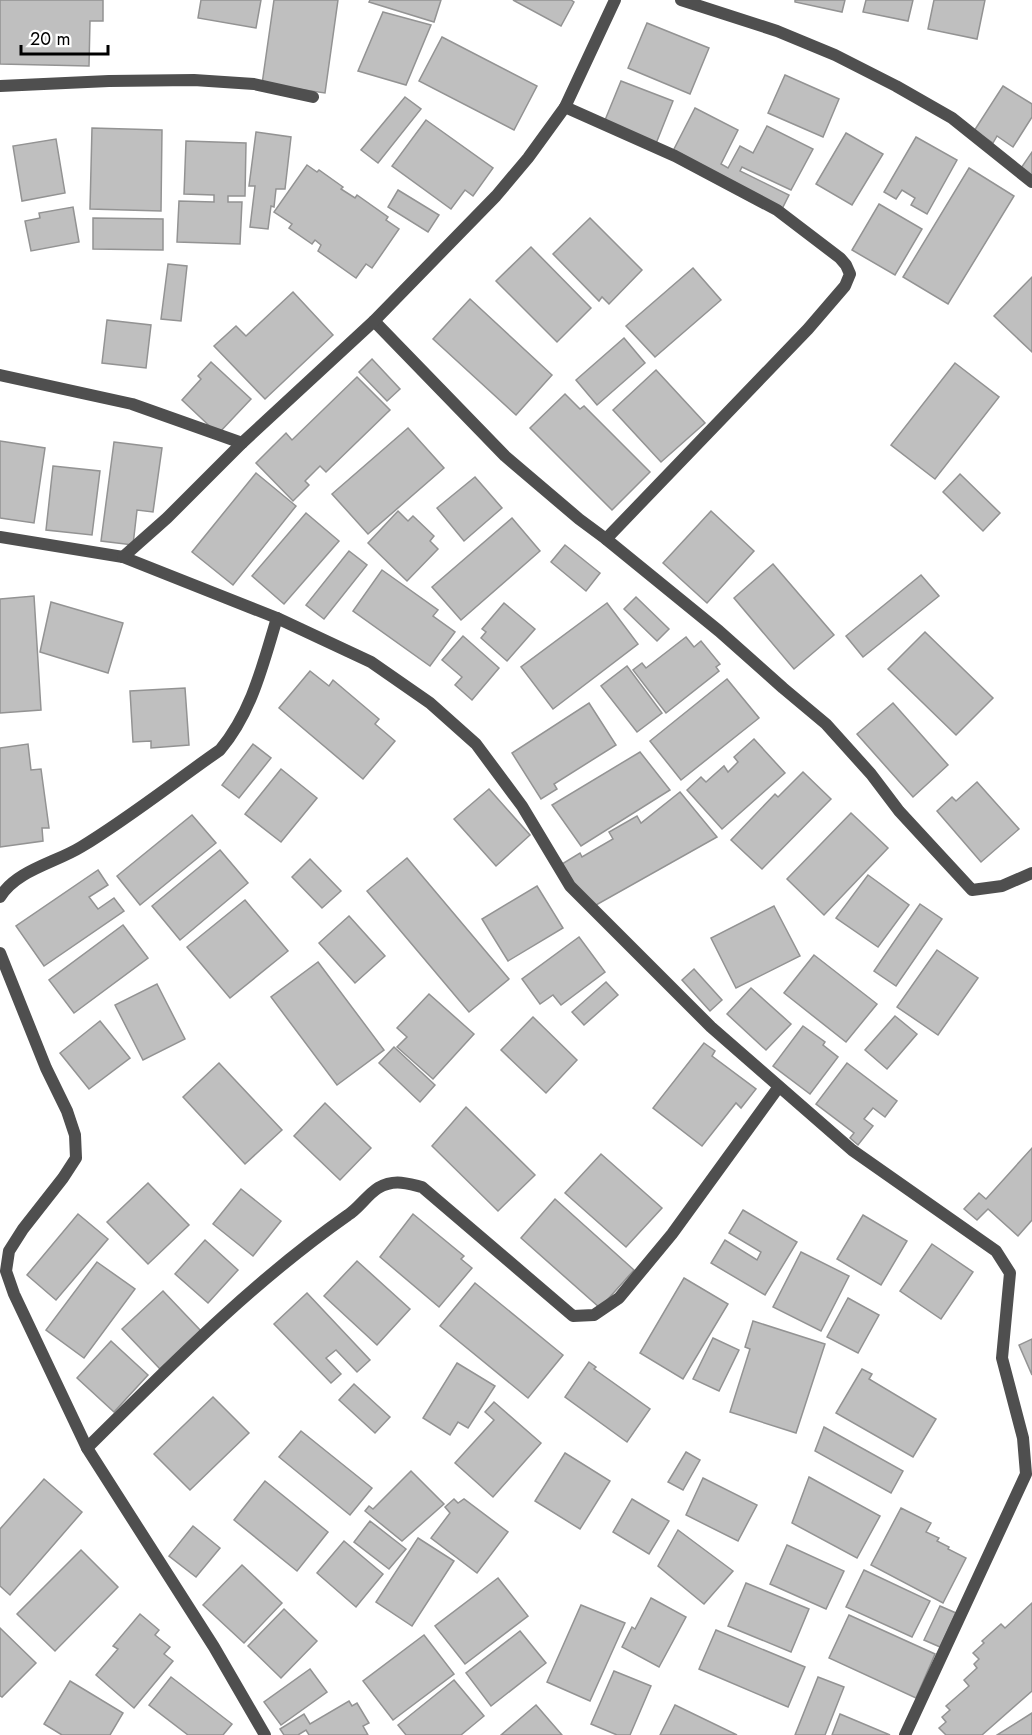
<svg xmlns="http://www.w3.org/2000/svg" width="1032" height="1735" font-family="Jost,sans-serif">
<rect width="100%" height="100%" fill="#fff"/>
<g fill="#bfbfbf" stroke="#939393" stroke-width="1.5">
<path d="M0,0H103V21H90L89,66L0,64Z"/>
<path d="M201,0H261L256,28L198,18Z"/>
<path d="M274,0H338L325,93L262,84Z"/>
<path d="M370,0H441L434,22L369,2Z"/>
<path d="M513,0H571L574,2L561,26Z"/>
<path d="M795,0H845L842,12L795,2Z"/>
<path d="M866,0H913L908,21L863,12Z"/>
<path d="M934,0H985L977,39L928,29Z"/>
<path d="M383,12L431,25L406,85L358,71Z"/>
<path d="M647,23L709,48L690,94L628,68Z"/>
<path d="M442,37L537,86L514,130L419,81Z"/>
<path d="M785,75L839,99L823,137L768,113Z"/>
<path d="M621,81L673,101L655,146L603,125Z"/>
<path d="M1003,86L1032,104V117L1013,147L997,136L993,143L974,131Z"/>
<path d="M405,97L421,109L378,163L361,150Z"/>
<path d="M695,108L738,130L721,164L728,168L740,146L753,153L767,126L813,149L791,190L742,167L740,171L789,195L782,209L672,153Z"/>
<path d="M426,120L493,168L473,196L465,190L451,209L392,166Z"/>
<path d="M92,128L162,130L161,211L90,209Z"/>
<path d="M256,132L291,137L285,189H276L274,207L271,206L268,229L250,227L255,186H249Z"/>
<path d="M846,133L883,154L852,205L816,184Z"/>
<path d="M916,137L957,160L927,214L911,205L915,198L902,190L896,199L884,192Z"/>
<path d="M56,139L65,193L22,201L13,146Z"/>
<path d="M186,141L246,143L245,196H228V202H242L240,244L177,242L179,201L214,202V195L184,194Z"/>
<path d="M1032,152V180L1019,171Z"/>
<path d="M307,165L317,172L319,170L343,187L341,189L355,198L357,195L388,217L386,220L399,229L372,268L366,264L356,278L318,251L321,245L315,240L312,244L289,228L292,224L274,212Z"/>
<path d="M969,168L1014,196L948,304L903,277Z"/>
<path d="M398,190L439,215L428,232L388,207Z"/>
<path d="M879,204L922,229L895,275L852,250Z"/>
<path d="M73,207L79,242L31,251L25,221L40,218L39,213Z"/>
<path d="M93,218L163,219V250L93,249Z"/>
<path d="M590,218L642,270L609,304L602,297L599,301L553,254Z"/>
<path d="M531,247L591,308L557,342L496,281Z"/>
<path d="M168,264L187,266L181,321L161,319Z"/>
<path d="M693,268L721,300L655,357L626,326Z"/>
<path d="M1032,277V352L994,316Z"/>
<path d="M293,292L333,335L265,399L214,346L236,326L246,336Z"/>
<path d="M470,299L552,375L516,415L433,339Z"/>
<path d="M107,320L151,325L146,368L102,363Z"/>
<path d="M624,338L645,363L597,405L576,380Z"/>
<path d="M372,359L400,389L387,401L359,372Z"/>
<path d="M211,362L251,399L218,434L182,400L201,379L198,376Z"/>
<path d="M955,363L999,397L935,479L891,445Z"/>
<path d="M656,370L705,423L661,462L613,410Z"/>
<path d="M357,377L390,410L326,472L320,466L305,481L309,485L293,501L256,463L286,433L292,440Z"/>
<path d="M565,394L580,409L584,406L650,472L612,510L530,428Z"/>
<path d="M408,428L444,468L368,534L332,494Z"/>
<path d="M0,441L45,448L34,523L0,518Z"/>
<path d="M114,442L162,448L153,512L137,510L133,545L101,541Z"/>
<path d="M53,466L100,471L92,535L46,530Z"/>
<path d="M256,473L296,506L233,585L192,552Z"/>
<path d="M960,474L1000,513L983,531L943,492Z"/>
<path d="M475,477L502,508L464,541L437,508Z"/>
<path d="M398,511L408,521L413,516L434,536L430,541L438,549L407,581L368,543Z"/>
<path d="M711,511L754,551L707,603L663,563Z"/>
<path d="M306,513L339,541L284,604L252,576Z"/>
<path d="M512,518L540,551L461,620L432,587Z"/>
<path d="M565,545L600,573L586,591L551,562Z"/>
<path d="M349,551L367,565L324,619L306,605Z"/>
<path d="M773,564L834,635L794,669L734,598Z"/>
<path d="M382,570L438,610L433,616L455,632L430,666L353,611Z"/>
<path d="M921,575L939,596L863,657L846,636Z"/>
<path d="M34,596L41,710L0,713V599Z"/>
<path d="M636,597L669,629L657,641L624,609Z"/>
<path d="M51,602L123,623L108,673L40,652Z"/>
<path d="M504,603L535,629L507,661L481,638L486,632L482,629Z"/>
<path d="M607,603L638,644L553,709L521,667Z"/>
<path d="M925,632L993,698L956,735L888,669Z"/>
<path d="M463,636L499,668L472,700L455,685L462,677L442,660Z"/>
<path d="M686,637L694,647L701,641L720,664L716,667L719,671L666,713L633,670L642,663L646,668Z"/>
<path d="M627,666L662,713L637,732L601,686Z"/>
<path d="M310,671L329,686L333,680L379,719L375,724L395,741L363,779L279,708Z"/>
<path d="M727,679L759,718L681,780L650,741Z"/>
<path d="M185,688L189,745L151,748V741L133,742L130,691Z"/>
<path d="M589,703L616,745L554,784L557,789L541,799L512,753Z"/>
<path d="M893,703L948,765L913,797L857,734Z"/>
<path d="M754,739L785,773L722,829L687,790L701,777L706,782L724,766L728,772L738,762L734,757Z"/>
<path d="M28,744L31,770L41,769L49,828H42L43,841L0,847V748Z"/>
<path d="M253,744L271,758L239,798L222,785Z"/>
<path d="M640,752L670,790L581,846L552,805Z"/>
<path d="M281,769L317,798L281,842L245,814Z"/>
<path d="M803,772L831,799L762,869L731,840L775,794L778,797Z"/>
<path d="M977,782L1019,829L981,862L937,811L952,797L956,801Z"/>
<path d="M489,789L530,835L496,866L454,819Z"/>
<path d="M680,792L717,837L589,909L562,864L580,853L582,857L613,839L609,832L637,816L641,823Z"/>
<path d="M851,813L888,848L824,915L787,879Z"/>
<path d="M192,815L216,843L140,905L117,876Z"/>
<path d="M220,850L248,883L180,940L152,906Z"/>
<path d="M407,858L509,979L469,1012L367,891Z"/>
<path d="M310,859L341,891L322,908L292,877Z"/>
<path d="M98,870L108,885L89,897L98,909L114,898L124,911L44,966L16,926Z"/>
<path d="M868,875L909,905L878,947L836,918Z"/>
<path d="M537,886L563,928L508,961L482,919Z"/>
<path d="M245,900L288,951L230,998L187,947Z"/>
<path d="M920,904L942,919L896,986L874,971Z"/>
<path d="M774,906L800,956L736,988L711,938Z"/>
<path d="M349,916L385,956L355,983L319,943Z"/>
<path d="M123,925L148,958L74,1013L49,980Z"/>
<path d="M579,937L605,972L561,1005L553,995L540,1004L522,979Z"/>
<path d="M937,950L978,978L938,1035L897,1007Z"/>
<path d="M814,955L877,1004L846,1042L784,993Z"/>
<path d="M318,962L384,1050L337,1085L271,997Z"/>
<path d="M694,969L722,1000L710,1011L682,980Z"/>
<path d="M606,982L618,995L584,1025L572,1012Z"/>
<path d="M157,984L185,1039L143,1060L115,1005Z"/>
<path d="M751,988L791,1024L766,1050L727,1014Z"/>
<path d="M429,994L474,1034L433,1079L397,1047L407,1037L397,1028Z"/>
<path d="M895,1016L917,1034L887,1069L865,1050Z"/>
<path d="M533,1017L577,1060L546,1093L501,1050Z"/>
<path d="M100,1021L130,1058L89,1089L60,1053Z"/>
<path d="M803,1026L825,1042L823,1045L838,1057L810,1094L773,1066Z"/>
<path d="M704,1043L715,1051L712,1056L756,1089L741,1108L736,1103L702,1146L653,1108Z"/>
<path d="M394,1047L435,1085L420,1102L379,1063Z"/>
<path d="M219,1063L282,1130L245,1164L183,1097Z"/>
<path d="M847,1063L897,1101L885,1117L873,1108L864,1119L873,1126L858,1145L850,1138L854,1133L816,1104Z"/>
<path d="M325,1103L371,1148L340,1180L294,1136Z"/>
<path d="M466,1107L535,1175L498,1211L432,1146Z"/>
<path d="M1032,1148V1220L1018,1236L988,1209L977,1220L964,1209L979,1193L986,1199Z"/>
<path d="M601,1154L662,1208L626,1247L565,1193Z"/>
<path d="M148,1183L189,1225L148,1264L107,1222Z"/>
<path d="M241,1189L281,1221L253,1256L213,1224Z"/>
<path d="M555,1199L634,1270L600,1308L521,1238Z"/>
<path d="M743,1210L797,1242L765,1295L711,1263L725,1240L757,1260L761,1252L729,1233Z"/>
<path d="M78,1214L108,1239L56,1300L27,1275Z"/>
<path d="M413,1214L464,1256L461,1259L472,1268L439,1307L380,1257Z"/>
<path d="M863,1215L907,1241L881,1285L837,1259Z"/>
<path d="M205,1240L238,1270L208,1303L175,1274Z"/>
<path d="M932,1244L973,1272L941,1319L900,1291Z"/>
<path d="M801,1252L849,1276L821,1331L773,1307Z"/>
<path d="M357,1261L410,1309L377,1345L324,1296Z"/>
<path d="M97,1262L135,1289L84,1358L46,1330Z"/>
<path d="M684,1278L728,1304L683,1379L640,1353Z"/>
<path d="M475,1283L563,1355L528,1398L440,1326Z"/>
<path d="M163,1291L201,1331L160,1369L122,1329Z"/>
<path d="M307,1293L370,1360L357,1372L336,1350L326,1358L341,1374L331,1383L274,1324Z"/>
<path d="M848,1298L879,1315L858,1353L827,1337Z"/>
<path d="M753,1321L825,1344L796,1433L730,1412L750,1349L745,1347Z"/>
<path d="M713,1338L739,1350L719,1391L693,1379Z"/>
<path d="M1032,1339V1375L1019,1345Z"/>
<path d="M111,1341L148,1375L114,1412L77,1378Z"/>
<path d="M589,1362L596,1367L594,1369L650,1409L627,1442L565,1397Z"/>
<path d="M457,1363L495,1386L468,1428L458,1422L450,1435L423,1418Z"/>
<path d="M862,1369L872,1374L869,1379L936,1419L913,1457L836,1413Z"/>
<path d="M354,1384L390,1417L375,1433L339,1400Z"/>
<path d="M213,1397L249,1433L190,1490L154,1454Z"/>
<path d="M494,1402L541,1443L493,1497L455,1463L494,1420L485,1412Z"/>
<path d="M824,1427L903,1471L891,1493L815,1451Z"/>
<path d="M301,1431L372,1488L350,1515L279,1457Z"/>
<path d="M686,1452L700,1460L683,1490L668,1482Z"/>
<path d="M565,1453L610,1481L580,1529L535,1501Z"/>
<path d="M411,1471L444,1504L402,1541L365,1511L369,1506L373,1509Z"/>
<path d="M809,1477L880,1516L857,1558L792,1523Z"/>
<path d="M703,1478L757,1505L738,1541L686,1515Z"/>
<path d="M44,1479L82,1512L10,1595L0,1586V1529Z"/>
<path d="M265,1481L328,1532L297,1571L234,1520Z"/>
<path d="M454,1499L458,1503L464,1499L508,1532L477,1573L431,1538L450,1513L445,1507Z"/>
<path d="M632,1499L669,1521L649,1554L613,1532Z"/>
<path d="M901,1508L931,1523L926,1532L939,1538L937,1541L949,1547L948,1549L966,1558L943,1603L871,1565Z"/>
<path d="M370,1521L406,1549L389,1569L354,1542Z"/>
<path d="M193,1526L220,1548L196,1577L169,1556Z"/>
<path d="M678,1530L733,1571L704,1604L658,1566Z"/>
<path d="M418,1538L454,1561L412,1626L376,1602Z"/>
<path d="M344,1541L383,1574L356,1607L317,1573Z"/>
<path d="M787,1545L844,1571L826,1609L770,1584Z"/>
<path d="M81,1550L118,1587L55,1651L17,1614Z"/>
<path d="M242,1565L282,1603L244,1643L203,1605Z"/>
<path d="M864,1570L930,1601L912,1637L846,1607Z"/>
<path d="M498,1578L528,1616L465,1664L435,1626Z"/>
<path d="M746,1583L809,1609L791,1652L728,1626Z"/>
<path d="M651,1598L686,1617L659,1667L622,1647L632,1627L635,1629Z"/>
<path d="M1032,1603V1691L982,1735H946L939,1728L946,1722L942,1717L950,1710L946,1706L969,1686L964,1680L977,1668L974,1664L979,1659L973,1653L984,1643L982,1641L1001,1624L1005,1628Z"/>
<path d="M581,1605L625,1623L590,1701L547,1682Z"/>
<path d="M940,1606L956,1613L940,1647L924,1640Z"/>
<path d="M284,1609L317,1641L281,1678L248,1646Z"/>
<path d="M140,1614L159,1630L155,1635L170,1647L164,1654L173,1661L134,1708L96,1675L118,1649L113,1646Z"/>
<path d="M849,1615L935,1654L916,1698L829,1658Z"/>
<path d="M0,1628L36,1663L2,1697L0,1696Z"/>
<path d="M716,1630L805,1667L788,1707L699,1669Z"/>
<path d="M520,1631L546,1663L491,1706L466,1673Z"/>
<path d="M424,1635L454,1674L393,1720L363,1681Z"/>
<path d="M310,1669L327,1692L281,1725L264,1702Z"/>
<path d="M614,1671L651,1686L630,1735H617L591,1724Z"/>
<path d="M171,1677L232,1724L223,1735H188L149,1705Z"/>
<path d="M818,1677L844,1687L825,1735H795Z"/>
<path d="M454,1680L484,1716L461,1735H406L398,1725Z"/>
<path d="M70,1681L123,1713L110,1735H62L44,1724Z"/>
<path d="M349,1701L352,1706L357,1703L369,1723L363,1726L368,1735H309L306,1730L298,1735H284L280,1729L304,1714L310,1724Z"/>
<path d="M536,1705L562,1735H501Z"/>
<path d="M675,1705L737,1735H660Z"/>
<path d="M1032,1713V1735H997Z"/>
<path d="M840,1714L890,1735H832Z"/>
</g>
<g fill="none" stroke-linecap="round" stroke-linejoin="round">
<g stroke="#4f4f4f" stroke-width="12">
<path d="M681,0L777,31L835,55L896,86L952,118L1032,182"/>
<path d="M0,86L109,81L194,80L254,84L313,97"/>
<path d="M565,107L675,156L777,210L840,258L846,265L850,274L845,286L808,329L606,539"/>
<path d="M374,321L505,456L579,519L606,539L719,631L783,688L826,724L871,774L899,811L972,890L1002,886L1032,873"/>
<path d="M0,375L132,404L242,443"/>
<path d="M0,537L123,557L277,618L371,662L430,703L476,744L522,806L570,886L711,1027L852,1150L996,1251L1010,1273L1002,1358L1023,1438L1026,1474L905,1735"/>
<path d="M123,557L167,518L242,443L374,321L496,196L528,158L565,107L615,0"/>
<path d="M0,897C17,870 55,863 81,847C129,818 174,782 220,750C252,712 263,664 277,618"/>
<path d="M0,953L46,1068L67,1111L75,1135L76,1158L63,1178L23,1229L9,1251L6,1271L14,1294L87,1448L214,1647L265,1735"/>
<path d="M87,1448C170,1366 251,1283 348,1215C359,1208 367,1195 378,1188C394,1179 405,1183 422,1187L573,1316L594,1315L619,1298L672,1234L778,1088"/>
</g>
</g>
<path d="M21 45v9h87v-9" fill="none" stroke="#000000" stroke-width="3"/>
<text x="30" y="45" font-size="18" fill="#000000" stroke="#ffffff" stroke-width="4.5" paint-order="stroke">20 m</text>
</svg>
